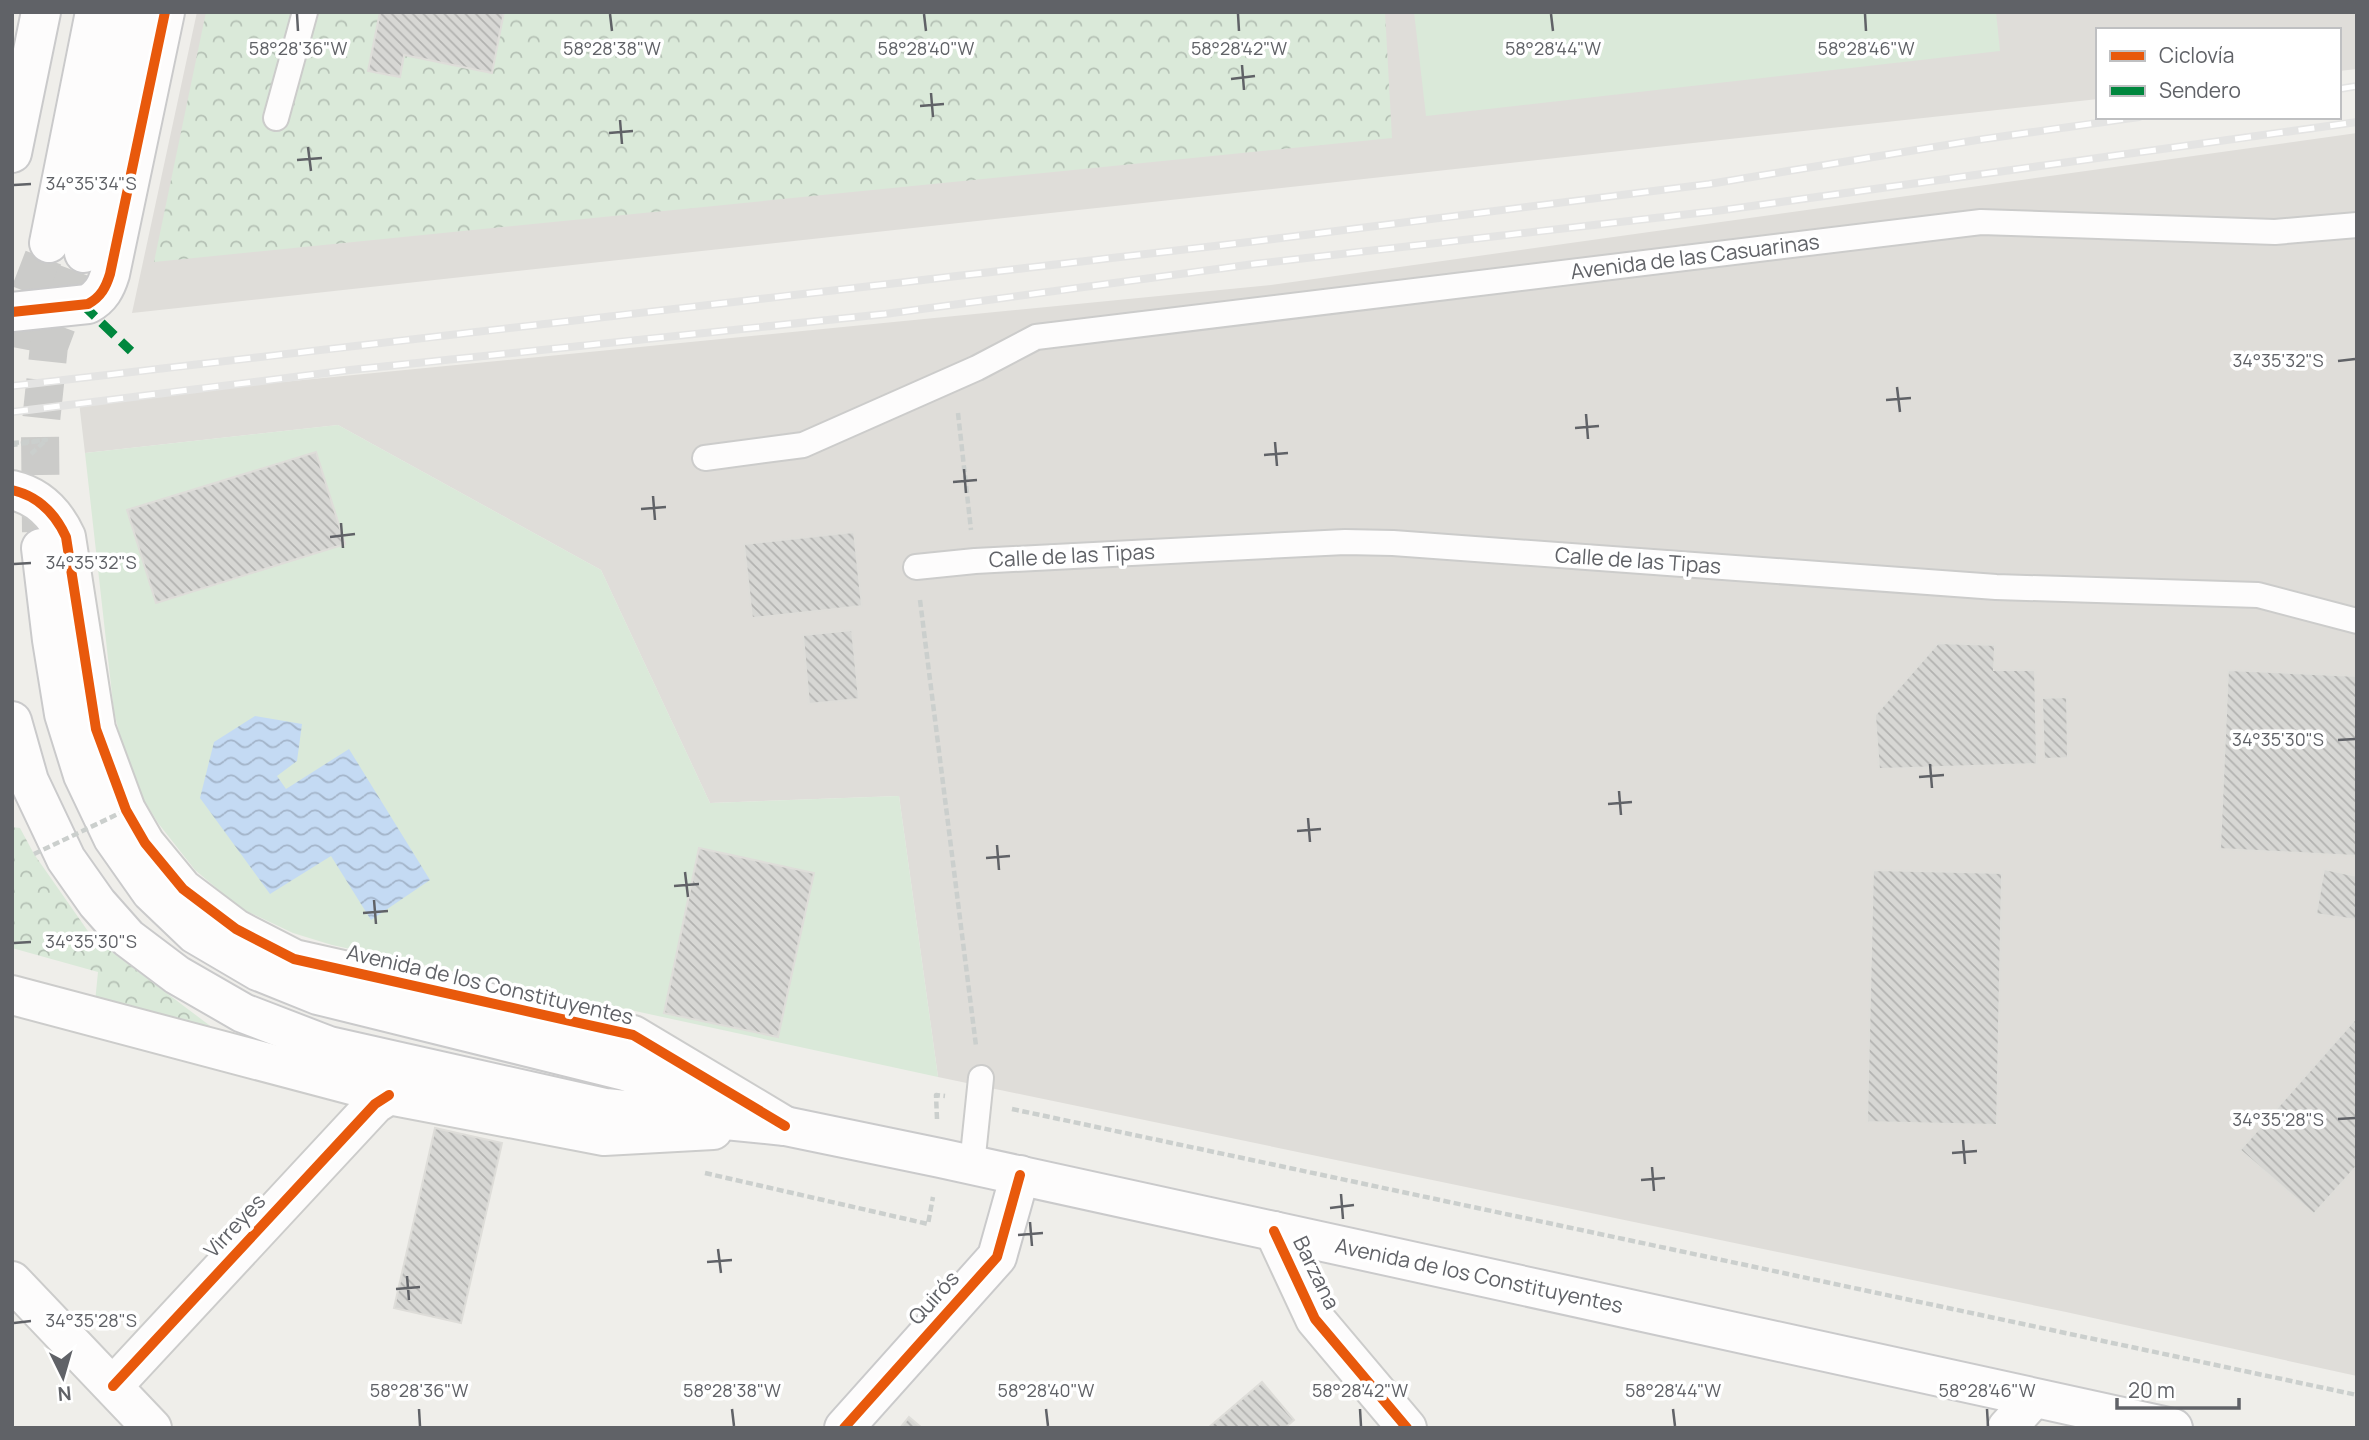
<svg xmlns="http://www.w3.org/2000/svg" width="2369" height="1440" font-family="Manrope,sans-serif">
<defs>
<pattern id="park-crowns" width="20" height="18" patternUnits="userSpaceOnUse" patternTransform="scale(1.75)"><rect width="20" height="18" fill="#dae9d9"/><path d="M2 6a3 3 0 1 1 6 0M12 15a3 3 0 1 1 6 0" fill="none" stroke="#b4c0b4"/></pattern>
<pattern id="water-waves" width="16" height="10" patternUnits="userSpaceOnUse" patternTransform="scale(1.75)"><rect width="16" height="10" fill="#c4daf3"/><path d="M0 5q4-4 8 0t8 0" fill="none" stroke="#a3b4c9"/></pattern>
<pattern id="building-back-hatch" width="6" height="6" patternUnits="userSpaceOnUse" patternTransform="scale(1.75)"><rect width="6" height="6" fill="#d7d7d4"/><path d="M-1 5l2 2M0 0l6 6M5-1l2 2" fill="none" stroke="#b2b2b0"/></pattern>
</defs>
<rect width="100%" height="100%" fill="#efeeea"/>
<g fill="#dfddd9">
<path d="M197,12H2357V69L2339,71V30H2098V99L132,313Z"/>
<path d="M2357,133V1376L2066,1312L938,1077L899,796L710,803L601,570L338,425L85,453L79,402L1271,285Z"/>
</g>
<g fill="url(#park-crowns)">
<path d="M206,12H1385L1392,138L154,262Z"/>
<path d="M12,827L20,828L34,854L92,937L221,1034L95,1002L98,972L12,948Z"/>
</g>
<g fill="#dae9d9">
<path d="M1414,12H1996L2000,51L1426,116Z"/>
<path d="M338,425L601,570L710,803L899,796L938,1077L332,945L293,933L240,908L195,870L158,823L131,779L114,712L85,453Z"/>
</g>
<path fill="url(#water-waves)" d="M255,716L302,724L297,761L277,776L286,789L349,749L430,880L371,920L331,856L270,894L200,798L214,742Z"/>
<g fill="url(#building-back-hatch)" stroke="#deddd9" stroke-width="2">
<path d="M380,12H504L492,73L404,55L400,77L368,71Z"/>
<path d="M316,452L345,544L156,603L127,510Z"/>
<path d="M854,532L862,606L752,618L744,544Z"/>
<path d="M852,630L859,699L809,704L803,635Z"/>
<path d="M1938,643L1995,645L1994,670H2035L2037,764L1879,769L1875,715Z"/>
<path d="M2228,670L2357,676V856L2220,849Z"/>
<path d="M2067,697L2068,758L2044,759L2042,698Z"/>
<path d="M699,848L814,873L778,1037L664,1013Z"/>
<path d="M2324,869L2357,876V920L2316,914Z"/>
<path d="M1873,870L2002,873L1997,1125L1867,1122Z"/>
<path d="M2357,1017V1166L2314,1214L2240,1150Z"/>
<path d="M435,1128L502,1143L461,1323L394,1308Z"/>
<path d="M1262,1382L1294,1420L1285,1428H1208Z"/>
<path d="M909,1417L922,1428H900Z"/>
</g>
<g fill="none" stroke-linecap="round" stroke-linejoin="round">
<g stroke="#cbcbc9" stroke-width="38" stroke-dasharray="38 19" stroke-linecap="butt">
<path d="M12,347L15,331L49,243"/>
<path d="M41,532L40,431L49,346L84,253"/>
</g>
<g stroke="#cccccb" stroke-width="28">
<g id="lane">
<path d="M276,118L305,12"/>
<path d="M705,458L803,445L977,368L1036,337L1981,222L2275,232L2357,225"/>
<path d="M916,567L975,561L1345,542L1393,543L1996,587L2258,595L2357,621"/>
<path d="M972,1165L981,1078"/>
</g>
</g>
<g stroke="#cccccb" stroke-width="42">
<g id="street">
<path d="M12,490C38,496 55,513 66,537L96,729L126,810L145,843L183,889L236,929L294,959L633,1035L785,1126"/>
<path d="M12,995L389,1095L604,1136L713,1130"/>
<path d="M1274,1231L1315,1319L1407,1428"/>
<path d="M12,1281L152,1428"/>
<path d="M113,1386L375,1104L389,1095"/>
<path d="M2007,1428L2033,1399"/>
</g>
</g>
<g stroke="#cacacb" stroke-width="42">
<g id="secondary">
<path d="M12,153L41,12"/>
<path d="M49,243L95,12"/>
<path d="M84,253L130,12"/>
<path d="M12,312L88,304C101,297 106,287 110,274L165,12"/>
<path d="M41,548L52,640L64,714L83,775L113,838L151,892L195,934L258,971L318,995L625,1071L721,1104"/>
<path d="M12,721L29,781L66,859L97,903L128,938L177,975L243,1013L329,1046L605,1108L785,1126L940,1158L2173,1428"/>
<path d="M844,1428L997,1257L1020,1175"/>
</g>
</g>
<g stroke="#cbcfcd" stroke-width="4.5" stroke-dasharray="7 3.5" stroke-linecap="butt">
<path d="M958,413L971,530"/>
<path d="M12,443L46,440L12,445"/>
<path d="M31,454L45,441"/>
<path d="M920,600L976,1046"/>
<path d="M1012,1109L2357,1395"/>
<path d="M937,1119L936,1095L945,1096"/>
<path d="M705,1173L928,1224L933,1197"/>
</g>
<use href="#lane" stroke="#fdfcfc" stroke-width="24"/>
<use href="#street" stroke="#fdfcfc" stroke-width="38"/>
<use href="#secondary" stroke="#fdfcfc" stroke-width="38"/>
<g stroke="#e4e4e3" stroke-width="8">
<g id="rail">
<path d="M2339,89L2357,86"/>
<path d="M12,386L1249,242L1709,184L1977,140L2139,117"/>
<path d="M12,412L350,370L885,314L1254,264L1716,211L2357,122"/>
</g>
</g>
<use href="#rail" stroke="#fff" stroke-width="5" stroke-dasharray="16" stroke-linecap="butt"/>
<path stroke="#cbcfcd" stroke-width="4.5" stroke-dasharray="7 3.5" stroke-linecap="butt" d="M34,854L120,813"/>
<path stroke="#00873e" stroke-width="9" stroke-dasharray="18 9" stroke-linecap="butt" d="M82,304L131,351"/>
<g stroke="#fff" stroke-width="15">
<g id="cycleway">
<path d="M12,312L88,304C101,297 106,287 110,274L165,12"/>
<path d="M12,490C38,496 55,513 66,537L96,729L126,810L145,843L183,889L236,929L294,959L633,1035L785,1126"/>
<path d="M1274,1231L1315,1319L1407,1428"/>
<path d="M113,1386L375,1104L389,1095"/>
<path d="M844,1428L997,1257L1020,1175"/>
</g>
</g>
<use href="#cycleway" stroke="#e8590c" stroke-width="10"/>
</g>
<path fill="none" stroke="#606267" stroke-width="2.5" d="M297,14L298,31M610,14L612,31M924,14L926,31M1238,14L1239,31M1551,14L1553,31M1865,14L1866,31M1242,65L1244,90M1231,79L1255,76M931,93L933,117M920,106L944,104M620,120L622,144M609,133L633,131M308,147L311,171M297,160L322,158M14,185L31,184M2338,361L2355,359M1897,387L1900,412M1886,400L1911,398M1586,414L1588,439M1575,428L1599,426M1275,442L1277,466M1264,455L1288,453M964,469L966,493M953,482L977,480M653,496L655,520M641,509L666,507M341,523L343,548M330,537L355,534M14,564L31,563M2338,740L2355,739M1930,764L1932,788M1919,777L1944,775M1619,791L1621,815M1608,804L1632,802M1308,818L1310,842M1297,831L1321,829M997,845L999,870M986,858L1010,856M685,872L688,897M674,886L699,884M374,900L376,924M363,913L388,911M14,943L31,942M2338,1119L2355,1118M1963,1140L1965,1164M1952,1153L1977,1151M1652,1167L1654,1191M1641,1180L1665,1178M1341,1194L1343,1219M1330,1208L1354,1205M1030,1222L1032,1246M1018,1235L1043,1233M718,1249L721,1273M707,1262L732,1260M407,1276L409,1300M396,1289L420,1287M14,1323L31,1321M419,1409L420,1426M732,1409L734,1426M1046,1409L1048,1426M1360,1409L1361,1426M1673,1409L1675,1426M1987,1409L1988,1426"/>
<g text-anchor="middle" stroke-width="7" stroke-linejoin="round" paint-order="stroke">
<g font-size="21" fill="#606267" stroke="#fff">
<text transform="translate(1695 257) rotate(-7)" y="7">Avenida de las Casuarinas</text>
<text transform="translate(1072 556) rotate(-3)" y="7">Calle de las Tipas</text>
<text transform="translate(1638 561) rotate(4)" y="7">Calle de las Tipas</text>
<text transform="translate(490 985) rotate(13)" y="7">Avenida de los Constituyentes</text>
<text transform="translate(235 1226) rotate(-47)" y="7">Virreyes</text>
<text transform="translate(1316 1273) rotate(64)" y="7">Barzana</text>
<text transform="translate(1479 1276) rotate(12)" y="7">Avenida de los Constituyentes</text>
<text transform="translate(934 1298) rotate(-48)" y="7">Quirós</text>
</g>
</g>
<g font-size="18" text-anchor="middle" fill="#606267" stroke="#fff" stroke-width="7" stroke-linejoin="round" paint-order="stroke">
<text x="298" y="55">58°28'36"W</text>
<text x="612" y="55">58°28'38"W</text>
<text x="926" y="55">58°28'40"W</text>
<text x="1239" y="55">58°28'42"W</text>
<text x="1553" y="55">58°28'44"W</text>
<text x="1866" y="55">58°28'46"W</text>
<text x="91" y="190">34°35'34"S</text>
<text x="2278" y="367">34°35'32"S</text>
<text x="91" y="569">34°35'32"S</text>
<text x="2278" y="746">34°35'30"S</text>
<text x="91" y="948">34°35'30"S</text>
<text x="2278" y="1126">34°35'28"S</text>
<text x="91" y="1327">34°35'28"S</text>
<text x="419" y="1397">58°28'36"W</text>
<text x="732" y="1397">58°28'38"W</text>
<text x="1046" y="1397">58°28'40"W</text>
<text x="1360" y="1397">58°28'42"W</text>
<text x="1673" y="1397">58°28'44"W</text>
<text x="1987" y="1397">58°28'46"W</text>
</g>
<rect width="2369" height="1440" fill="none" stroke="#606267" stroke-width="28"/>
<rect x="2096" y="28" width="245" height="91" fill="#ffffff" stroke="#bfc0c2" stroke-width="2"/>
<rect x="2110" y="51" width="35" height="10" fill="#e8590c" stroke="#bfc0c2" stroke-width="2"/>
<text x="2159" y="63" font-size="21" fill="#606267">Ciclovía</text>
<rect x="2110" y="86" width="35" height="10" fill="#00873e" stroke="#bfc0c2" stroke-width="2"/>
<text x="2159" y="98" font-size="21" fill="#606267">Sendero</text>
<g transform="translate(63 1377) rotate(175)" stroke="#ffffff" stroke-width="5" paint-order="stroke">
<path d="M0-5L12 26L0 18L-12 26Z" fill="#606267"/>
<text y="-10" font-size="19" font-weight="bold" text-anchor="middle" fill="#606267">N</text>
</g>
<path d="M2117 1398v10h122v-10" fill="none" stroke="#606267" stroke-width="3.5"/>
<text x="2128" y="1398" font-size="21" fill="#606267" stroke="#ffffff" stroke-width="5" paint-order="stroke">20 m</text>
</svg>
